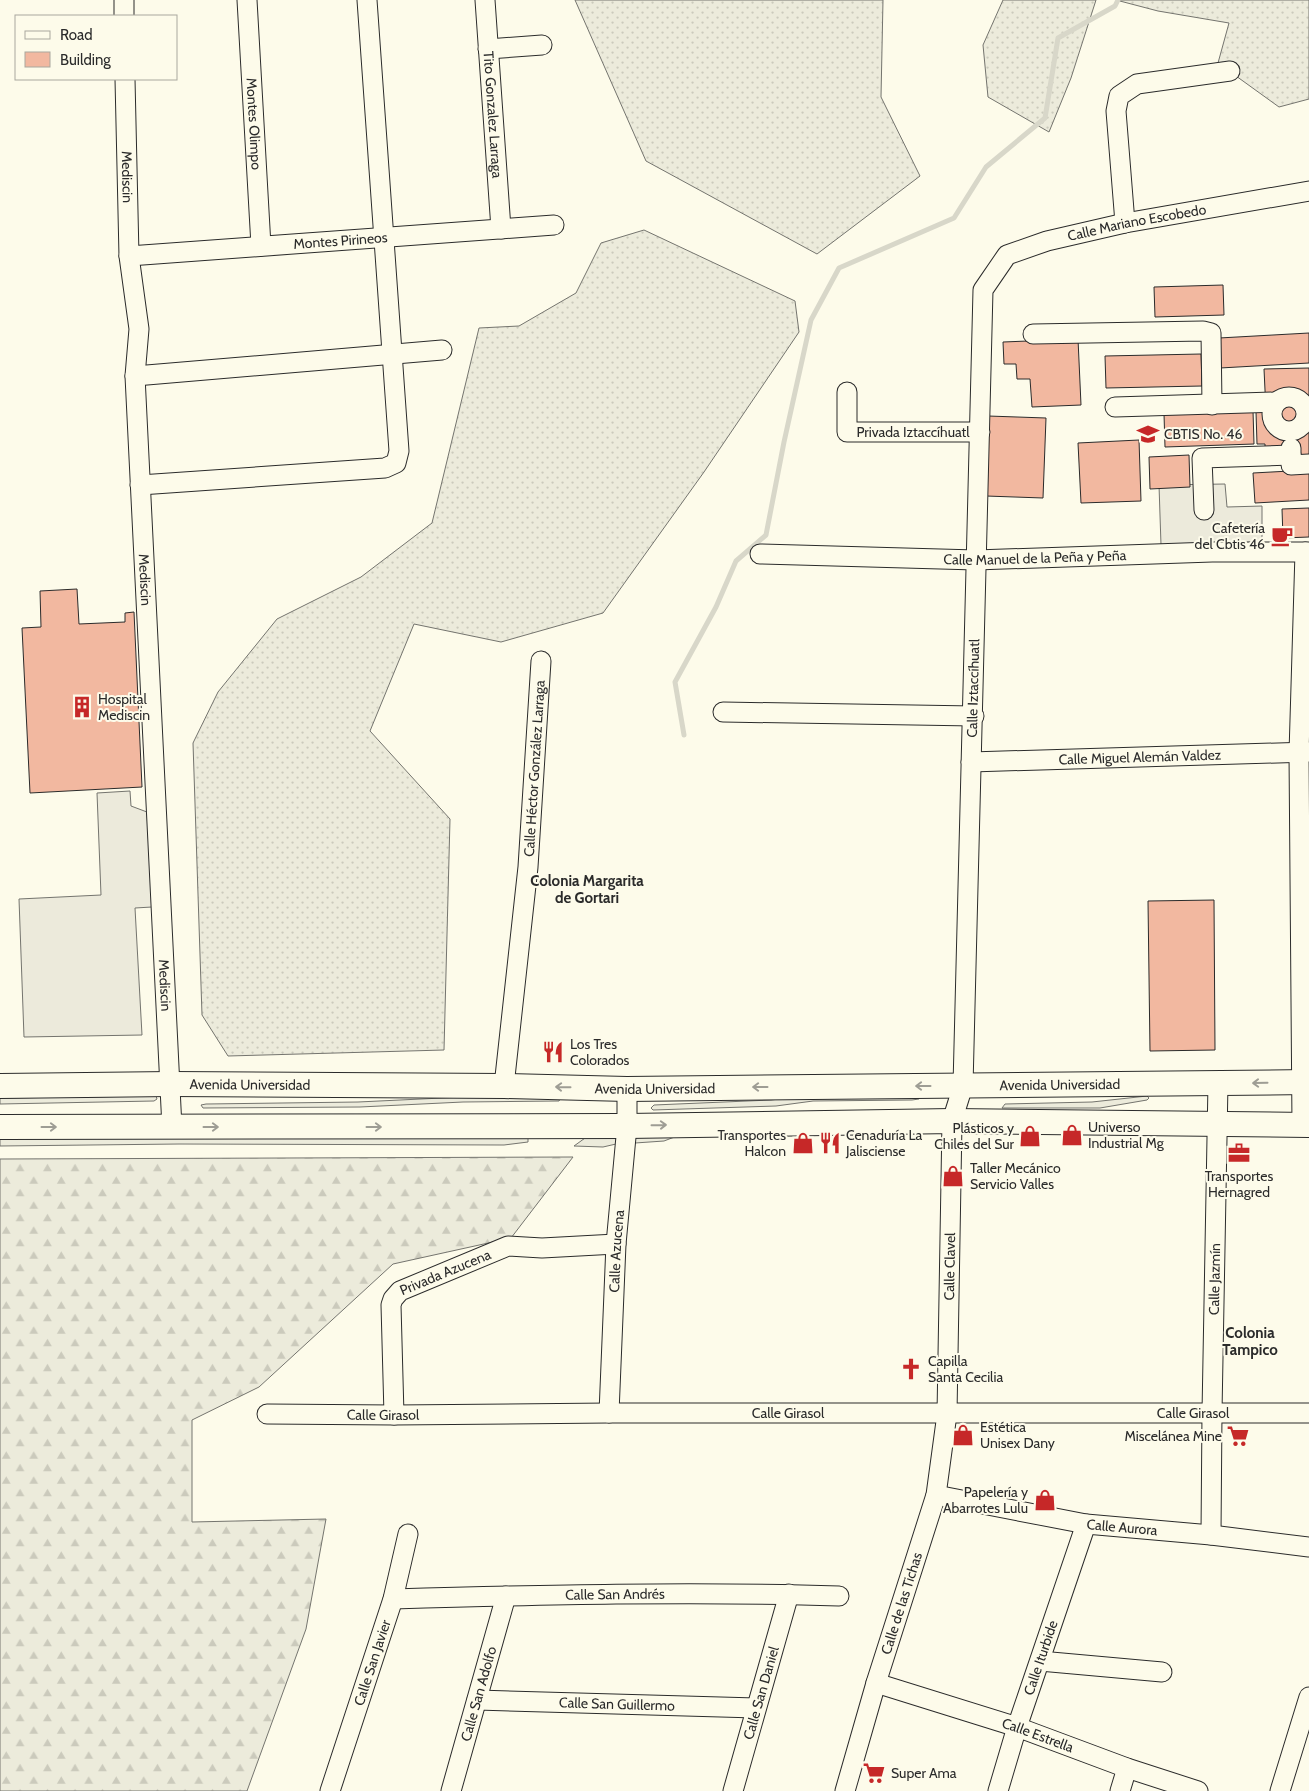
<svg xmlns="http://www.w3.org/2000/svg" width="1309" height="1791" font-family="Cabin,sans-serif">
<defs>
<pattern id="grass-dots" width="8" height="8" patternUnits="userSpaceOnUse" patternTransform="scale(1.25)"><rect width="8" height="8" fill="#ecebdb"/><path d="M2 2h.1M6 6h.1" fill="none" stroke="#cbcabc" stroke-width="1.8" stroke-linecap="round"/></pattern>
<pattern id="forest-firs" width="22" height="20" patternUnits="userSpaceOnUse" patternTransform="scale(1.25)"><rect width="22" height="20" fill="#ecebdb"/><path d="M5 1l3.5 6h-7zM16 11l3.5 6h-7z" fill="#cbcabc"/></pattern>
</defs>
<rect width="100%" height="100%" fill="#fdfbea"/>
<g fill="url(#grass-dots)" stroke="#74746e">
<path d="M575,0H883L881,97L920,176L817,254L646,161Z"/>
<path d="M1003,0H1096L1071,78L1049,132L988,97L983,45Z"/>
<path d="M1116,0H1309V99L1279,107L1218,63L1229,23L1158,11Z"/>
<path d="M644,230L795,301L799,332L704,472L603,613L501,642L414,624L370,731L450,819L444,1050L228,1056L202,1015L193,743L218,692L277,619L361,577L432,523L479,328L519,326L576,293L601,243Z"/>
</g>
<path fill="url(#forest-firs)" stroke="#74746e" d="M573,1157L511,1238L393,1264L259,1387L192,1420V1522L326,1519L306,1629L247,1791H0V1159Z"/>
<g fill="#ecebdb" stroke="#74746e">
<path d="M812,1095L921,1096L919,1099L912,1100L813,1101L776,1106L653,1110L651,1108L654,1105L771,1100Z"/>
<path d="M152,1096H156L157,1099L154,1101L0,1104V1098Z"/>
<path d="M1147,1096L1149,1098L1147,1100L1100,1108H1002L1005,1104L1092,1102Z"/>
<path d="M463,1097H558L560,1099L559,1101L463,1102L360,1107L203,1108L201,1105L206,1104L358,1102Z"/>
<path d="M592,1133L616,1137V1144L603,1147L574,1146Z"/>
<path d="M685,1133L664,1141L635,1143L634,1138Z"/>
<path d="M0,1136L528,1137V1142L504,1145L179,1144L0,1146Z"/>
</g>
<g fill="#eceadb" stroke="#74746e">
<path d="M1225,484L1227,507L1262,506V542L1161,545L1159,485Z"/>
<path d="M130,791L131,806L147,812L152,907L135,908L142,1035L24,1037L19,899L101,895L97,793Z"/>
</g>
<g fill="none" stroke-linecap="round" stroke-linejoin="round">
<path stroke="#d8d7c9" stroke-width="5" d="M684,735L675,682L716,607L736,561L766,535L784,442L811,320L839,268L954,218L986,167L1045,118L1058,38L1115,6L1118,0"/>
</g>
<g fill="#f2b8a0" stroke="#2b2b2b">
<path d="M1223,285L1224,315L1155,317L1154,287Z"/>
<path d="M1309,333V363L1220,368L1219,338Z"/>
<path d="M1078,339L1081,405L1032,407L1030,379H1017L1016,364H1004L1003,342Z"/>
<path d="M1201,354L1202,386L1106,388L1105,356Z"/>
<path d="M1309,368V463L1265,465V444H1257L1256,412L1266,411L1264,369Z"/>
<path d="M1253,411L1254,444L1165,447L1164,414Z"/>
<path d="M988,416L1046,418L1043,498L986,496Z"/>
<path d="M1139,440L1141,501L1081,503L1078,443Z"/>
<path d="M1189,455L1190,487L1150,489L1149,457Z"/>
<path d="M1309,470V500L1255,503L1253,473Z"/>
<path d="M1309,508V537L1283,538L1282,509Z"/>
<path d="M77,589L79,624L125,622V613L134,612L142,787L30,793L22,628L41,627L40,591Z"/>
<path d="M1214,900L1215,1050L1150,1051L1148,901Z"/>
</g>
<g fill="none" stroke-linecap="round" stroke-linejoin="round">
<g stroke="#2b2b2b" stroke-width="21">
<g id="minor">
<path d="M124,0V16"/>
<path id="s1" d="M247,0L261,246"/>
<path id="s2" d="M485,0L501,229"/>
<path d="M488,49L542,45"/>
<path id="s3" d="M125,79L129,256L139,329L135,376L172,1128"/>
<path d="M1125,223L1116,111L1119,96L1137,84L1230,71"/>
<path id="s4" d="M129,256L554,225"/>
<path d="M1033,334L1203,331L1211,333L1212,405"/>
<path d="M135,376L442,350"/>
<path id="s5" d="M847,392V432H980"/>
<circle cx="1289" cy="414" r="17"/>
<path d="M1115,407L1276,402"/>
<path d="M1291,448V465L1309,464"/>
<path d="M140,485L385,468L396,463L399,451L367,0"/>
<path d="M1204,510L1202,458L1291,455"/>
<path id="s6" d="M760,554L976,560L1212,552H1309"/>
<path d="M723,712L974,716"/>
<path id="s7" d="M971,762L1309,752"/>
<path id="s8" d="M504,1086L528,867L541,661"/>
<path d="M1302,1125L1299,753L1305,552"/>
<path id="s9" d="M609,1413L616,1244L627,1126V1089"/>
<path id="s10" d="M267,1414L394,1415L609,1413H1309"/>
<path id="s11" d="M394,1415L391,1305L393,1299L400,1291L508,1246L542,1248L616,1244"/>
<path id="s12" d="M936,1495L1086,1524L1211,1535L1309,1547"/>
<path id="s13" d="M1211,1535L1212,1413L1218,1083"/>
<path id="s14" d="M393,1599C541,1595 691,1591 839,1596"/>
<path d="M1040,1661L1162,1672"/>
<path id="s15" d="M876,1683L1017,1727L1127,1768L1198,1791"/>
<path id="s16" d="M477,1700L756,1708"/>
<path id="s17" d="M330,1791L393,1599L408,1534"/>
<path id="s18" d="M451,1791L506,1596"/>
<path id="s19" d="M733,1791L789,1594"/>
<path id="s20" d="M845,1791L876,1683L936,1495L947,1414L952,1121L963,1086L983,290L1007,255L1047,241L1125,223L1309,191"/>
<path id="s21" d="M998,1791L1017,1727L1086,1524"/>
<path d="M1120,1791L1127,1768"/>
<path d="M1280,1791L1309,1697"/>
</g>
</g>
<g stroke="#2b2b2b" stroke-width="26">
<g id="major">
<path id="s22" d="M0,1086L171,1084L504,1086L627,1089L1309,1082"/>
<path d="M0,1127L627,1126L952,1121L1309,1125"/>
</g>
</g>
<use href="#minor" stroke="#fdfbea" stroke-width="19"/>
<use href="#major" stroke="#fdfbea" stroke-width="24"/>
</g>
<defs><path id="oneway-shaft" d="M-6 0H5M1.5-3L5.5 0L1.5 3" fill="none" stroke-width="1.6" stroke-linecap="round" stroke-linejoin="round" transform="scale(1.25)"/></defs>
<g stroke="#9e9d94">
<use href="#oneway-shaft" transform="translate(1260 1083) rotate(179)"/>
<use href="#oneway-shaft" transform="translate(923 1086) rotate(180)"/>
<use href="#oneway-shaft" transform="translate(563 1087) rotate(-179)"/>
<use href="#oneway-shaft" transform="translate(760 1087) rotate(180)"/>
<use href="#oneway-shaft" transform="translate(659 1125) rotate(-1)"/>
<use href="#oneway-shaft" transform="translate(49 1127)"/>
<use href="#oneway-shaft" transform="translate(211 1127)"/>
<use href="#oneway-shaft" transform="translate(374 1127)"/>
</g>
<defs>
<g id="university-bare" transform="scale(1.725)"><path d="M0-5L7-2L0 1L-7-2ZM-4 1L0 2.5L4 1V4Q0 6-4 4Z" fill="#c62828" stroke="#fdfbea" stroke-width="2.5" paint-order="stroke"/></g>
<g id="cafe-bare" transform="scale(1.725)"><path d="M-5.5-4.5H6V0H3Q3 3.5 0 3.5H-2.5Q-5.5 3.5-5.5 0ZM3-3.2v2h1.7v-2ZM-6 4.5H4V6H-6Z" fill="#c62828" stroke="#fdfbea" stroke-width="2.5" paint-order="stroke"/></g>
<g id="building-bare" transform="scale(1.725)"><path d="M-4-6H4V6H1V3H-1V6H-4ZM-2.5-4.3h1.7v1.8h-1.7ZM.8-4.3h1.7v1.8H.8ZM-2.5-1h1.7V.8h-1.7ZM.8-1h1.7V.8H.8Z" fill="#c62828" stroke="#fdfbea" stroke-width="2.5" paint-order="stroke"/></g>
<g id="restaurant-bare" transform="scale(1.725)"><path d="M-5-6h1v4h1v-4h1v4h1v-4h1v5L-1.5 .5V6h-2V.5L-5-1ZM5-6V6H3V1.5H1.5Q1.5-4 5-6Z" fill="#c62828" stroke="#fdfbea" stroke-width="2.5" paint-order="stroke"/></g>
<g id="shop-bare" transform="scale(1.725)"><path d="M-5-2.5h2.3a2.7 3.5 0 0 1 5.4 0H5L5.5 6h-11ZM-1.5-2.5h3a1.5 2.3 0 0 0-3 0Z" fill="#c62828" stroke="#fdfbea" stroke-width="2.5" paint-order="stroke"/></g>
<g id="office-bare" transform="scale(1.725)"><path d="M-6-3h4V-5.5h4V-3h4V5H-6ZM-1-4.5V-3h2v-1.5ZM-6 0V1H6V0Z" fill="#c62828" stroke="#fdfbea" stroke-width="2.5" paint-order="stroke"/></g>
<g id="church-bare" transform="scale(1.725)"><path d="M-1.2-6h2.4v3.5h3.3v2.4h-3.3V6h-2.4V-.1h-3.3v-2.4h3.3Z" fill="#c62828" stroke="#fdfbea" stroke-width="2.5" paint-order="stroke"/></g>
<g id="supermarket-bare" transform="scale(1.725)"><path d="M-6-5.5h2.5l.6 2H6L4.5 2H-2.5L-4.4-4H-6ZM-1.5 3.2a1.3 1.3 0 1 0 .1 0ZM3 3.2a1.3 1.3 0 1 0 .1 0Z" fill="#c62828" stroke="#fdfbea" stroke-width="2.5" paint-order="stroke"/></g>
</defs>
<g fill-rule="evenodd">
<use href="#university-bare" x="1148" y="434"/>
<use href="#cafe-bare" x="1282" y="536"/>
<use href="#building-bare" x="82" y="707"/>
<use href="#restaurant-bare" x="553" y="1052"/>
<use href="#shop-bare" x="1072" y="1135"/>
<use href="#shop-bare" x="1030" y="1136"/>
<use href="#shop-bare" x="803" y="1143"/>
<use href="#restaurant-bare" x="830" y="1143"/>
<use href="#office-bare" x="1239" y="1153"/>
<use href="#shop-bare" x="953" y="1176"/>
<use href="#church-bare" x="911" y="1369"/>
<use href="#shop-bare" x="963" y="1435"/>
<use href="#supermarket-bare" x="1238" y="1436"/>
<use href="#shop-bare" x="1045" y="1500"/>
<use href="#supermarket-bare" x="874" y="1773"/>
</g>
<g text-anchor="middle" stroke-width="4" stroke-linejoin="round" paint-order="stroke">
<g font-size="14" fill="#2b2b2b" stroke="#fdfbea">
<text dy="5" stroke="none"><textPath href="#s2" startOffset="115">Tito Gonzalez Larraga</textPath></text>
<text dy="5" stroke="none"><textPath href="#s1" startOffset="124">Montes Olimpo</textPath></text>
<text dy="5" stroke="none"><textPath href="#s3" startOffset="98">Mediscin</textPath></text>
<text dy="5" stroke="none"><textPath href="#s20" startOffset="1694">Calle Mariano Escobedo</textPath></text>
<text dy="5" stroke="none"><textPath href="#s4" startOffset="212">Montes Pirineos</textPath></text>
<text dy="5" stroke="none"><textPath href="#s5" startOffset="106">Privada Iztaccíhuatl</textPath></text>
<text dy="5" stroke="none"><textPath href="#s6" startOffset="275">Calle Manuel de la Peña y Peña</textPath></text>
<text dy="5" stroke="none"><textPath href="#s3" startOffset="502">Mediscin</textPath></text>
<text dy="5" stroke="none"><textPath href="#s20" startOffset="1119">Calle Iztaccíhuatl</textPath></text>
<text dy="5" stroke="none"><textPath href="#s7" startOffset="169">Calle Miguel Alemán Valdez</textPath></text>
<text dy="5" stroke="none"><textPath href="#s8" startOffset="319">Calle Héctor González Larraga</textPath></text>
<text dy="5" stroke="none"><textPath href="#s3" startOffset="908">Mediscin</textPath></text>
<text dy="5" stroke="none"><textPath href="#s22" startOffset="250">Avenida Universidad</textPath></text>
<text dy="5" stroke="none"><textPath href="#s22" startOffset="1060">Avenida Universidad</textPath></text>
<text dy="5" stroke="none"><textPath href="#s22" startOffset="655">Avenida Universidad</textPath></text>
<text dy="5" stroke="none"><textPath href="#s9" startOffset="162">Calle Azucena</textPath></text>
<text dy="5" stroke="none"><textPath href="#s20" startOffset="539">Calle Clavel</textPath></text>
<text dy="5" stroke="none"><textPath href="#s11" startOffset="176">Privada Azucena</textPath></text>
<text dy="5" stroke="none"><textPath href="#s13" startOffset="256">Calle Jazmín</textPath></text>
<text dy="5" stroke="none"><textPath href="#s10" startOffset="521">Calle Girasol</textPath></text>
<text dy="5" stroke="none"><textPath href="#s10" startOffset="926">Calle Girasol</textPath></text>
<text dy="5" stroke="none"><textPath href="#s10" startOffset="116">Calle Girasol</textPath></text>
<text dy="5" stroke="none"><textPath href="#s12" startOffset="189">Calle Aurora</textPath></text>
<text dy="5" stroke="none"><textPath href="#s14" startOffset="222">Calle San Andrés</textPath></text>
<text dy="5" stroke="none"><textPath href="#s20" startOffset="196">Calle de las Tichas</textPath></text>
<text dy="5" stroke="none"><textPath href="#s21" startOffset="140">Calle Iturbide</textPath></text>
<text dy="5" stroke="none"><textPath href="#s17" startOffset="135">Calle San Javier</textPath></text>
<text dy="5" stroke="none"><textPath href="#s18" startOffset="101">Calle San Adolfo</textPath></text>
<text dy="5" stroke="none"><textPath href="#s19" startOffset="102">Calle San Daniel</textPath></text>
<text dy="5" stroke="none"><textPath href="#s16" startOffset="140">Calle San Guillermo</textPath></text>
<text dy="5" stroke="none"><textPath href="#s15" startOffset="170">Calle Estrella</textPath></text>
</g>
<g font-size="14" fill="#2b2b2b" stroke="#fdfbea" text-anchor="start">
<text x="1164" y="439">CBTIS No. 46</text>
<text x="1265" y="533" text-anchor="end">Cafetería<tspan x="1265" dy="16">del Cbtis 46</tspan></text>
<text x="98" y="704">Hospital<tspan x="98" dy="16">Mediscin</tspan></text>
<text x="570" y="1049">Los Tres<tspan x="570" dy="16">Colorados</tspan></text>
<text x="1088" y="1132">Universo<tspan x="1088" dy="16">Industrial Mg</tspan></text>
<text x="1014" y="1133" text-anchor="end">Plásticos y<tspan x="1014" dy="16">Chiles del Sur</tspan></text>
<text x="786" y="1140" text-anchor="end">Transportes<tspan x="786" dy="16">Halcon</tspan></text>
<text x="846" y="1140">Cenaduría La<tspan x="846" dy="16">Jalisciense</tspan></text>
<text x="970" y="1173">Taller Mecánico<tspan x="970" dy="16">Servicio Valles</tspan></text>
<text x="1239" y="1181" text-anchor="middle">Transportes<tspan x="1239" dy="16">Hernagred</tspan></text>
<text x="928" y="1366">Capilla<tspan x="928" dy="16">Santa Cecilia</tspan></text>
<text x="980" y="1432">Estética<tspan x="980" dy="16">Unisex Dany</tspan></text>
<text x="1222" y="1441" text-anchor="end">Miscelánea Mine</text>
<text x="1028" y="1497" text-anchor="end">Papelería y<tspan x="1028" dy="16">Abarrotes Lulu</tspan></text>
<text x="891" y="1778">Super Ama</text>
</g>
<g font-size="15" font-weight="bold" fill="#2b2b2b" stroke="#fdfbea">
<text x="587" y="886">Colonia Margarita<tspan x="587" dy="17">de Gortari</tspan></text>
<text x="1250" y="1338">Colonia<tspan x="1250" dy="17">Tampico</tspan></text>
</g>
</g>
<rect x="15" y="15" width="162" height="65" fill="#fdfbea" stroke="#a9a89e"/>
<rect x="25" y="31" width="25" height="8" fill="#fdfbea" stroke="#a9a89e"/>
<text x="60" y="40" font-size="15" fill="#2b2b2b">Road</text>
<rect x="25" y="52" width="25" height="15" fill="#f2b8a0" stroke="#a9a89e"/>
<text x="60" y="65" font-size="15" fill="#2b2b2b">Building</text>
</svg>
